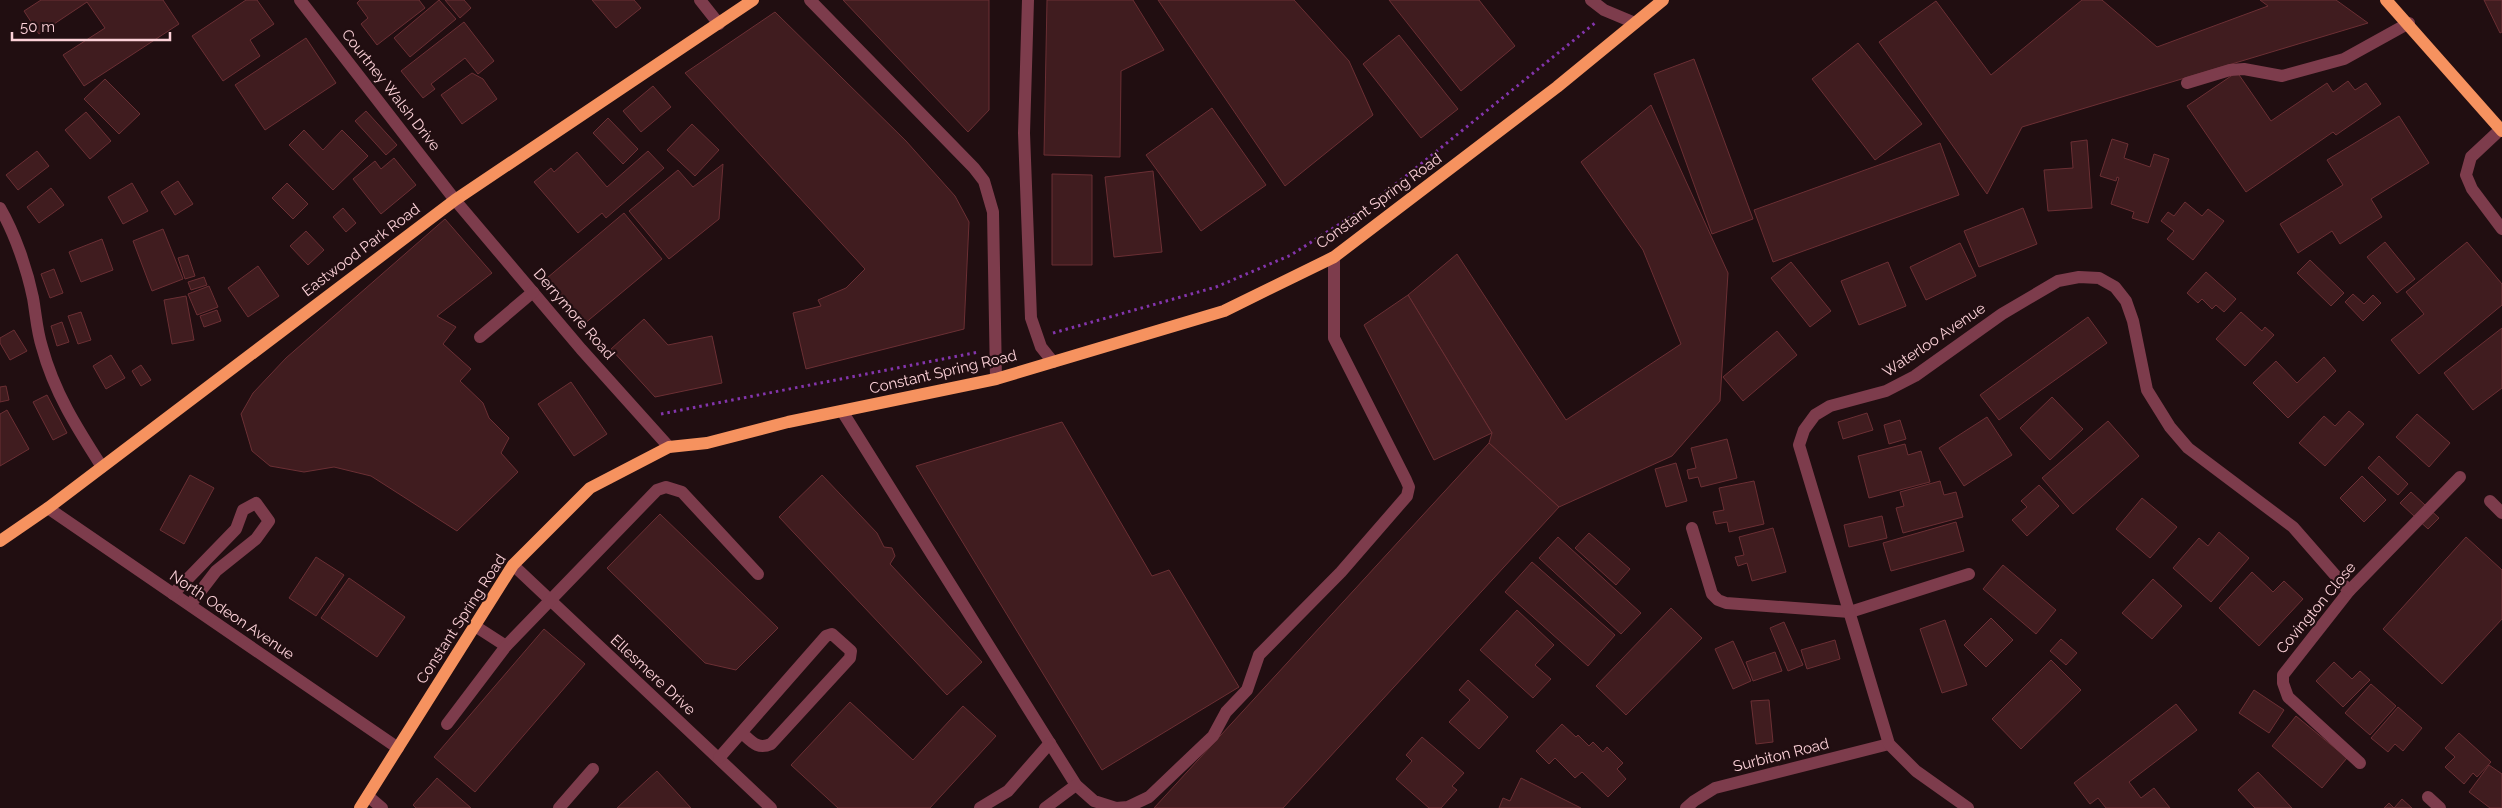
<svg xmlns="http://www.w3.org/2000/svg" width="2502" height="808" font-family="Raleway,sans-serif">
<rect width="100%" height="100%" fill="#210e11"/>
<g fill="#401c1f" stroke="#6b2f34">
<path d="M41,0H163L179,24L84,86L63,55L105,28L87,2L39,34L24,11Z"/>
<path d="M246,0H257L274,24L250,40L260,56L223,81L192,36Z"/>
<path d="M360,0H419L425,8L377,45L361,24L368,18L357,3Z"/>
<path d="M439,0L456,19L410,57L394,38Z"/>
<path d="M445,0H464L471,8L460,18Z"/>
<path d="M592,0H634L641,8L616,28Z"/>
<path d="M843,0H989V110L968,132Z"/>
<path d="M1047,0H1133L1164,50L1121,71L1120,157L1044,155Z"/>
<path d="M1158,0H1294L1349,61L1373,115L1285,186Z"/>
<path d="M1389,0H1479L1515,46L1461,91Z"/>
<path d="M2082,0H2102L2157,47L2268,6L2260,0H2336L2368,23L2022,127L1987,194L1879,42L1936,1L1991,75Z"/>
<path d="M2484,0H2502V32L2500,33Z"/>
<path d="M775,12L906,141L955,196L969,222L964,329L806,369L793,313L821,306L818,300L846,288L865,269L685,73Z"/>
<path d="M464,22L494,61L478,74L465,58L431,84L435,89L423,98L401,71Z"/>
<path d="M1399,35L1458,109L1421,138L1363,64Z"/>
<path d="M306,38L336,83L265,130L235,85Z"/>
<path d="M1858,43L1922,124L1875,160L1812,79Z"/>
<path d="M1694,59L1753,219L1712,234L1654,74Z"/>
<path d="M2237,72L2271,121L2327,83L2333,92L2348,81L2355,90L2366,83L2381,104L2336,135L2333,132L2246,192L2187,106Z"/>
<path d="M472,73L483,79L497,99L462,124L441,95Z"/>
<path d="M105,79L140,114L119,134L84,99Z"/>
<path d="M653,86L671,107L641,132L623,111Z"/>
<path d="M1651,105L1728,273L1720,401L1672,456L1559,507L1489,443L1492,433L1408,295L1457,254L1566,420L1681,344L1643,250L1581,162Z"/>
<path d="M1212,108L1266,185L1201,231L1146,155Z"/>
<path d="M366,111L397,145L386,155L355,121Z"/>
<path d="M86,112L111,141L90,159L65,130Z"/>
<path d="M2399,116L2429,163L2371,199L2382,217L2340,244L2332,231L2298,253L2280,224L2343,185L2327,160Z"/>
<path d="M608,118L638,149L623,164L593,133Z"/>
<path d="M692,124L719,150L695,176L667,150Z"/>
<path d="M304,130L323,150L342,130L368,156L333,190L289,145Z"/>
<path d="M2112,139L2128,144L2124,158L2150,167L2154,154L2169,159L2148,223L2132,218L2134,212L2111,204L2119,178L2117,177L2116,181L2100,176Z"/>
<path d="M2087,140L2092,208L2048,211L2044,170L2073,168L2071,142Z"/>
<path d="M1940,143L1959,195L1773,262L1754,210Z"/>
<path d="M37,151L49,166L18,190L6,175Z"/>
<path d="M648,151L664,168L606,218L602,213L578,233L534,182L551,168L554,172L577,152L607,187Z"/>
<path d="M394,158L416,185L381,214L353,179L375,161L381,169Z"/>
<path d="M723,164L719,219L669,259L629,211L678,170L693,187Z"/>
<path d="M1153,171L1162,252L1114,257L1105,177Z"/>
<path d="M1052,174L1092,175V265H1052Z"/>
<path d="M178,181L193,204L175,215L161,192Z"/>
<path d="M132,183L148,211L123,224L108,197Z"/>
<path d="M287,183L308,204L293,219L272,198Z"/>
<path d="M51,188L64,205L39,223L27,207Z"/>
<path d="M2185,202L2202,216L2208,209L2224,221L2193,260L2167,239L2174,231L2161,221L2168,212L2174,216Z"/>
<path d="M343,208L356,223L346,232L333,217Z"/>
<path d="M2023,208L2037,244L1979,267L1964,231Z"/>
<path d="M624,213L662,259L584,324L547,278Z"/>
<path d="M445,219L492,273L437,316L456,327L443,344L471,369L460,381L483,403L489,418L509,438L501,453L518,472L457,531L371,476L334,467L304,472L270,466L252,451L241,414L253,393L286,358Z"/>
<path d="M163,229L183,279L152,291L133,241Z"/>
<path d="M306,231L324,250L308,265L290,246Z"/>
<path d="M102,239L113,270L81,282L69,252Z"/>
<path d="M2385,242L2415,279L2397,293L2367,257Z"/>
<path d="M2467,242L2502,284V305L2419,374L2391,340L2424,314L2406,292Z"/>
<path d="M1960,243L1976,276L1926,300L1910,267Z"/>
<path d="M188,255L195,276L185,279L178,258Z"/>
<path d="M2310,260L2344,293L2331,306L2297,273Z"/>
<path d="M1791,262L1831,311L1810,327L1771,278Z"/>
<path d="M1888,262L1906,306L1859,325L1841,281Z"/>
<path d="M258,266L279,296L248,317L228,288Z"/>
<path d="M54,269L63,293L50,298L41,274Z"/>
<path d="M2206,272L2236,299L2224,312L2216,305L2212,309L2202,299L2198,303L2187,293Z"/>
<path d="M204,277L207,285L191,290L188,282Z"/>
<path d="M209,286L218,307L197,315L188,294Z"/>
<path d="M2353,294L2364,304L2373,295L2381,303L2363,321L2345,302Z"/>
<path d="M1408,295L1492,433L1434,460L1364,325Z"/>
<path d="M186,296L194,340L172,344L164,300Z"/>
<path d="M217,310L221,321L204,327L200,316Z"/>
<path d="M81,312L91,340L78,344L68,316Z"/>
<path d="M2241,312L2262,331L2265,327L2274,335L2245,366L2216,339Z"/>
<path d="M2088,317L2107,343L1999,420L1980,395Z"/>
<path d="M644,319L668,345L712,336L722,383L655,397L611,349Z"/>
<path d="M62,322L69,342L57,346L51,326Z"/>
<path d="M2502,328V388L2473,410L2444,373Z"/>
<path d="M14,330L27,351L10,360L0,343V338Z"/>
<path d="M1777,331L1797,355L1743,401L1723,377Z"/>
<path d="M111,355L125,378L106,389L93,366Z"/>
<path d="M2324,357L2336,371L2288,418L2253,383L2276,361L2297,383Z"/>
<path d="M141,365L151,380L141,386L132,371Z"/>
<path d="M571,382L607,434L574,456L538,404Z"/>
<path d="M6,386L9,400L0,402V387Z"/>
<path d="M47,395L67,433L53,440L33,402Z"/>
<path d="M2052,397L2083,429L2050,460L2020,428Z"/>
<path d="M7,410L29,449L0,466V414Z"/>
<path d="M2349,411L2364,424L2325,466L2299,443L2324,416L2335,426Z"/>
<path d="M1867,413L1873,430L1843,439L1838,422Z"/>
<path d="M2417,414L2450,443L2429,467L2396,437Z"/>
<path d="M1987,417L2012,455L1964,486L1939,448Z"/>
<path d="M1900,420L1906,439L1889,444L1884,425Z"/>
<path d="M2108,421L2139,456L2073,514L2042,478Z"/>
<path d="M1062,422L1152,576L1169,570L1239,687L1102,770L916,466Z"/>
<path d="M1727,439L1737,478L1701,487L1698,477L1689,479L1687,470L1696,468L1691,448Z"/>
<path d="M1489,443L1559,507L1283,808H1154Z"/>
<path d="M1905,444L1908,455L1921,451L1930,482L1869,498L1858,456Z"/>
<path d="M2379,456L2408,484L2398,495L2368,468Z"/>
<path d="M1676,463L1687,501L1666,507L1655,469Z"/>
<path d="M190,475L214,488L184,544L160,530Z"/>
<path d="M822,475L877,533L884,547L892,548L895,556L890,564L982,662L947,695L779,517Z"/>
<path d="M2362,476L2386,500L2364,522L2340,498Z"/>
<path d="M1754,481L1764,524L1729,532L1727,522L1716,524L1713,512L1724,510L1719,488Z"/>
<path d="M1940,481L1944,495L1956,492L1963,517L1903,533L1896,508L1904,506L1900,492Z"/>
<path d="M2039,485L2059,506L2027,536L2012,520L2027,507L2021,501Z"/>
<path d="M2411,492L2439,518L2428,529L2400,503Z"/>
<path d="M2142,498L2177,527L2150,558L2116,529Z"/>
<path d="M660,514L778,628L736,670L705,663L607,568Z"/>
<path d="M1882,516L1887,538L1849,547L1844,525Z"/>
<path d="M1956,522L1964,551L1891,571L1883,543Z"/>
<path d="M1773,528L1786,572L1752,581L1747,563L1738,566L1735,557L1744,555L1739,537Z"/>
<path d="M2219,532L2249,558L2211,602L2173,568L2199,538L2208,546Z"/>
<path d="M1589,533L1630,569L1616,585L1575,548Z"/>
<path d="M1558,537L1641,613L1621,634L1539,558Z"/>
<path d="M2466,537L2502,570V619L2442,684L2383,629Z"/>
<path d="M316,557L344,575L316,616L289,598Z"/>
<path d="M1532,562L1615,635L1588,666L1505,592Z"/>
<path d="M2003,565L2056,610L2036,634L1983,589Z"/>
<path d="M2252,572L2273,592L2284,581L2303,599L2259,646L2219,608Z"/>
<path d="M349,578L405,617L377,657L321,618Z"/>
<path d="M2153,579L2182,606L2152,639L2122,613Z"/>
<path d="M1671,608L1702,638L1626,715L1596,686Z"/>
<path d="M1517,610L1554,645L1535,665L1551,679L1533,698L1480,650Z"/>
<path d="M1991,618L2013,640L1986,667L1964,645Z"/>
<path d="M1945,620L1967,685L1942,693L1920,629Z"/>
<path d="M1784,622L1803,665L1788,671L1770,628Z"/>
<path d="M544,629L585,664L475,792L434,757Z"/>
<path d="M2061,639L2077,653L2066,665L2050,651Z"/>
<path d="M1835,640L1840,659L1807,669L1801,650Z"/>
<path d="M1733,641L1751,681L1733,689L1715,649Z"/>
<path d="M1775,652L1782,671L1753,681L1746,662Z"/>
<path d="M2051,660L2081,690L2021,749L1992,719Z"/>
<path d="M2334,662L2352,679L2360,671L2370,680L2343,707L2316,681Z"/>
<path d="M1468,680L1508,717L1479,749L1449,722L1470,700L1459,690Z"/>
<path d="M2371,684L2396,706L2370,735L2345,713Z"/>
<path d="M2254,690L2284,710L2269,733L2239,713Z"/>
<path d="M1769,700L1773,742L1756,744L1751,701Z"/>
<path d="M850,702L913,760L963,706L996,736L930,808H838L791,765Z"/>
<path d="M2176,704L2197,730L2129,782L2141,798L2154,788L2170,808H2106L2098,798L2090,804L2074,783Z"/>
<path d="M2398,707L2422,728L2403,751L2395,744L2388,752L2371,738Z"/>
<path d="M2296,716L2347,758L2322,788L2272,746Z"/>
<path d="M1562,724L1576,737L1578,735L1589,746L1593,742L1603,752L1607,747L1623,763L1617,769L1626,779L1608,797L1582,772L1575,778L1555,758L1549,764L1536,751Z"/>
<path d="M2459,733L2491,762L2477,777L2473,773L2464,784L2445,767L2455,757L2445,748Z"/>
<path d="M1422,737L1464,773L1452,786L1457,790L1441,808H1429L1396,779L1412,761L1406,755Z"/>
<path d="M2489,765L2502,774V808H2490L2469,792Z"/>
<path d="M657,771L691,808H617L647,780Z"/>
<path d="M2258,772L2292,808H2255L2238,790Z"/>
<path d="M437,778L471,808H416L413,805Z"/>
<path d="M1521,778L1581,808H1499L1503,798L1510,801Z"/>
<path d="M2402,799L2412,808H2384L2389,803L2394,808Z"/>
</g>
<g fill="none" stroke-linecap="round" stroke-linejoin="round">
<g stroke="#8335ac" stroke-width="3" stroke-dasharray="2.5 4" stroke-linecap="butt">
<path d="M1053,333L1216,287L1291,255L1360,211L1406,176L1595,23"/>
<path d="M661,414L979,352"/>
</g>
<g stroke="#7d3c4c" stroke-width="12">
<path d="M300,0L455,200L581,349L669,447"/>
<path d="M700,0L719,24"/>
<path d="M810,0L974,168L984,181L993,212L996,379"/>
<path d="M1028,0L1024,133L1031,318L1041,347L1053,362"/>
<path d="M1591,0L1604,10L1635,23"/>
<path d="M2187,83L2230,70L2244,69L2282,76L2344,59L2409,23"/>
<path d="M2501,129L2471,157L2466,175L2472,189L2502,229"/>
<path d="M0,208C15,234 27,269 33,298C36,315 37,332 42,347C54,392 77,428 102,467"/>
<path d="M480,337L533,292"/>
<path d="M842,411L1076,785L1094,801L1116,808L1128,807L1149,797L1213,736L1226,712L1247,690L1259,655L1341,572L1407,496L1409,487L1406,480L1334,338V257"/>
<path d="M2490,501L2502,513"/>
<path d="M48,508L398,748"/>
<path d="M1692,528L1712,594L1718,600L1726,603L1850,612L1969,574"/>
<path d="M513,565L771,808"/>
<path d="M173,594L236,529L243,510L256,503L269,521L256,539L216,571L190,605"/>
<path d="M475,626L506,646"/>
<path d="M447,724L506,646L657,490L666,487L682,492L758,574"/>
<path d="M719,758L826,636L832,634L851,651L850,658L771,744C758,750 752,742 742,733"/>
<path d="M2360,763L2288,697L2283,683V675L2349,591L2460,477"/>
<path d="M368,796L382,808"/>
<path d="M2428,797L2440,808"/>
<path d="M559,808L593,769"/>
<path d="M980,808L1008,791L1050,743"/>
<path d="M1045,808L1076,785"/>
<path d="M1686,808L1694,801L1715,788L1889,744"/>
<path d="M1968,808L1916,771L1889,744L1799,445L1804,430L1815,415L1830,406L1886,391L1915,376L2002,314L2058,281L2079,277L2099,278L2115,287L2126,301L2133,321L2147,390L2170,427L2188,448L2293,527L2349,591"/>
</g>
<g stroke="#f6925f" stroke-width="12">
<path d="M2386,0L2502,131"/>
<path d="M0,541L48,508L455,200L753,0"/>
<path d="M360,808L513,565L590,488L669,447L707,443L788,422L996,379L1224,311L1334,257L1557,87L1663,0"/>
</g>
</g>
<g text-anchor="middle" stroke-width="4.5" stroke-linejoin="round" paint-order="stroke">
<g font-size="15" fill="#fcd1d8" stroke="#210e11">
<text transform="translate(391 90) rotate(52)" y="5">Courtney Walsh Drive</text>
<text transform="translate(1379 201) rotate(-36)" y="5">Constant Spring Road</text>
<text transform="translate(361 250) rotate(-37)" y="5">Eastwood Park Road</text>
<text transform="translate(574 314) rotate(49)" y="5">Derrymore Road</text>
<text transform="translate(1934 340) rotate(-34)" y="5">Waterloo Avenue</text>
<text transform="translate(943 372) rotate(-13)" y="5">Constant Spring Road</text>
<text transform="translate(2316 608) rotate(-50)" y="5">Covington Close</text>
<text transform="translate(232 615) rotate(34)" y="5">North Odeon Avenue</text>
<text transform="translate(461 619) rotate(-57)" y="5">Constant Spring Road</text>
<text transform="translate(653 675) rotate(43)" y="5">Ellesmere Drive</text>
<text transform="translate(1781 755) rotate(-14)" y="5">Surbiton Road</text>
</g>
</g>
<path d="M12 32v8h158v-8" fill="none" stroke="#fcd1d8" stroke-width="2.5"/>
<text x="20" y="32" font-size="15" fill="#fcd1d8" stroke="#210e11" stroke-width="4" paint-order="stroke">50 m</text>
</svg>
